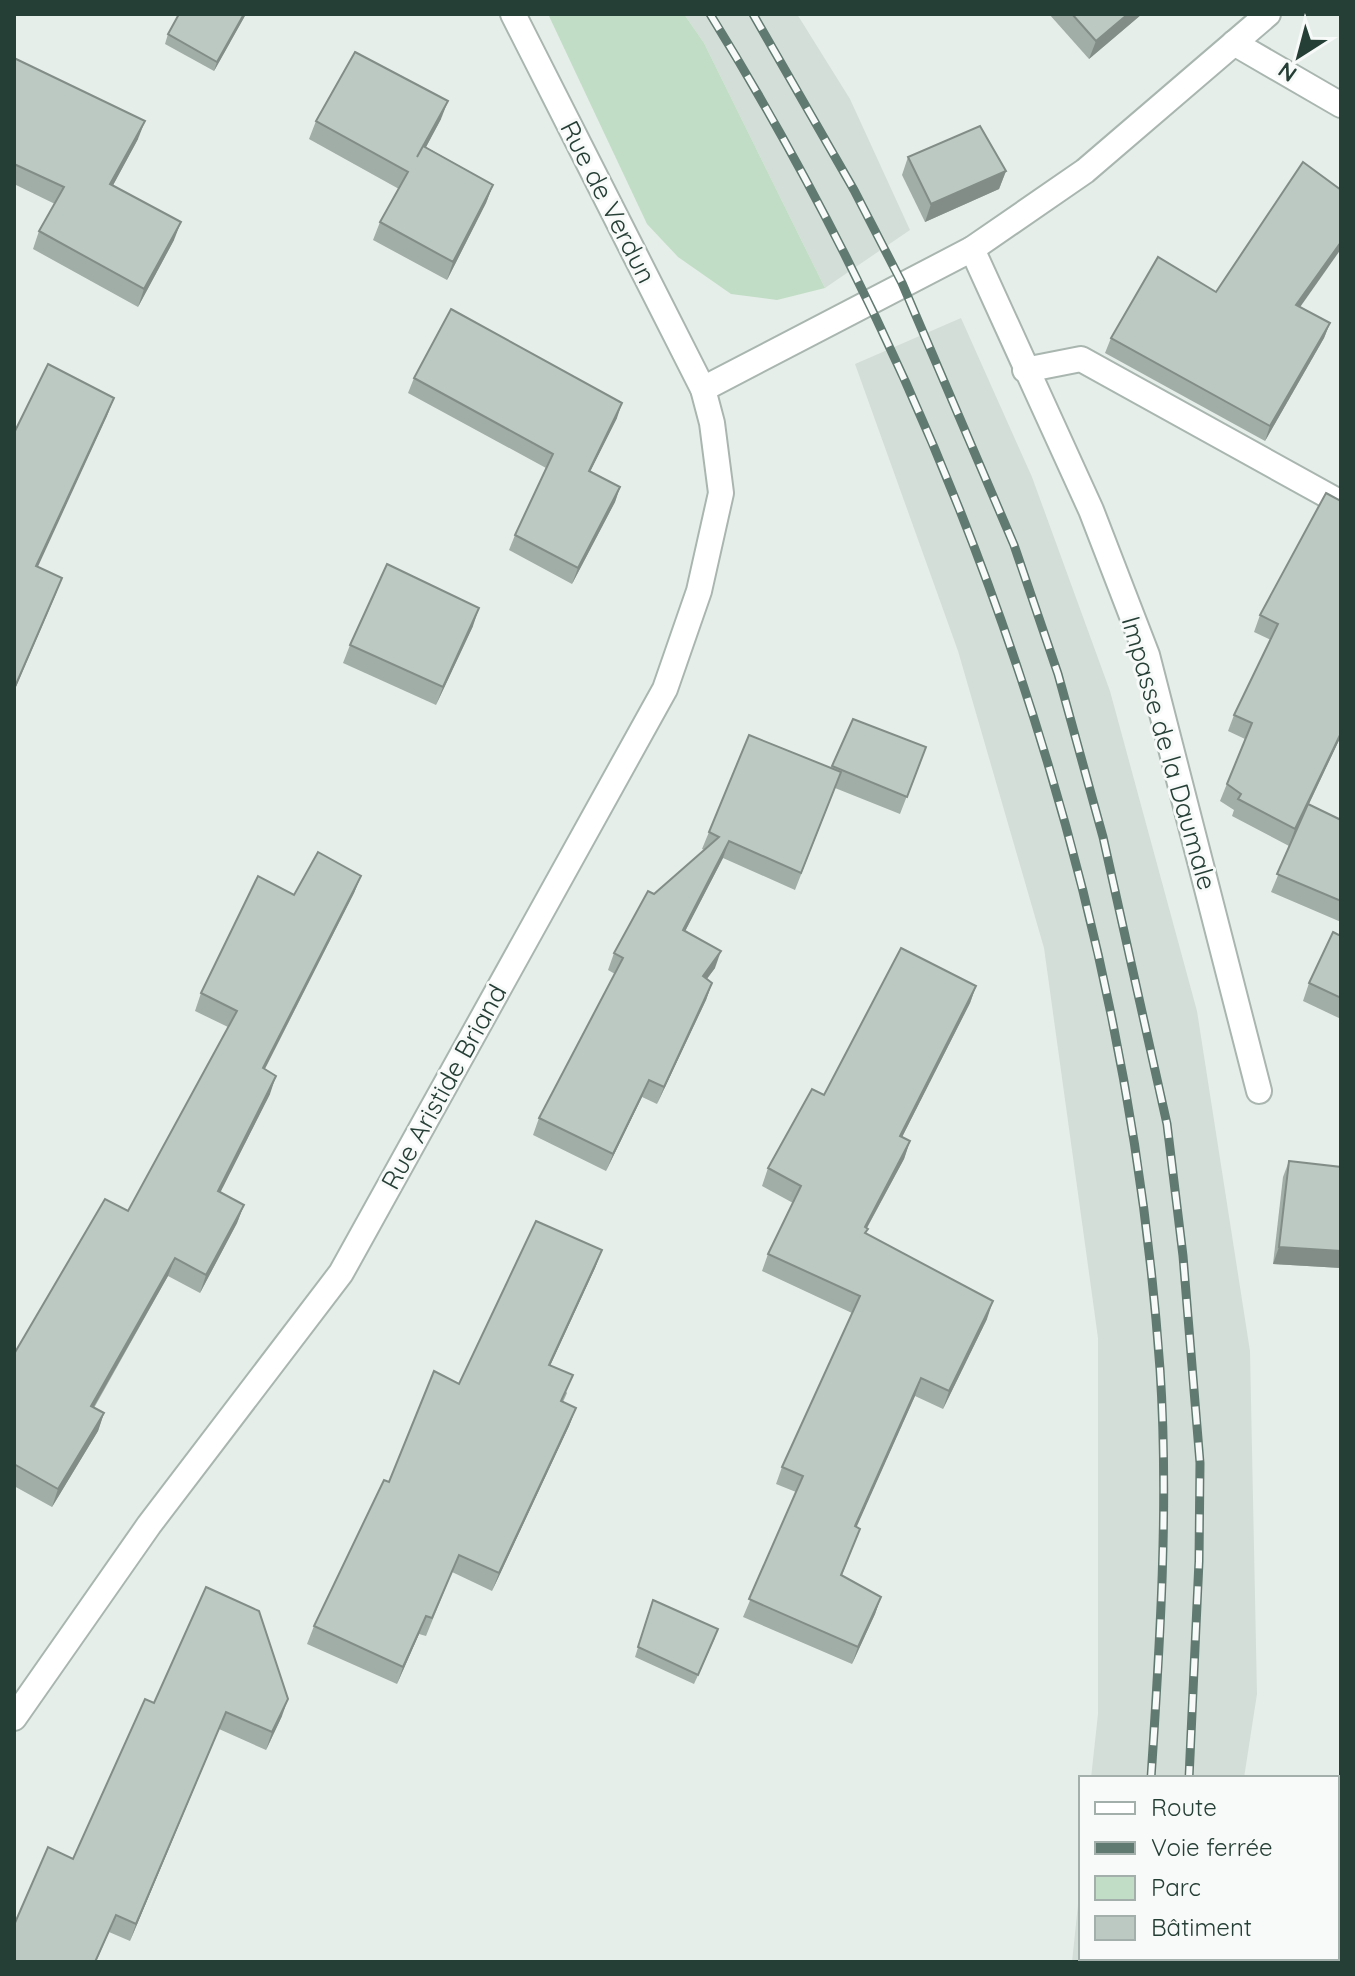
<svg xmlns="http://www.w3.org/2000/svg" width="1355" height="1976" font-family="Quicksand,sans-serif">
<rect width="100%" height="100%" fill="#e6eeea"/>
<g fill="#d4ded8">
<path d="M684,14H797L850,99L910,230L825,288L704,43Z"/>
<path d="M961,318L1032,477L1110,691L1197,1011L1250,1351L1257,1694L1244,1778H1091L1098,1714V1338L1044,948L958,651L855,364Z"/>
<path d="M1341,1821V1962H1272L1273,1958H1337V1829Z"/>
<path d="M1081,1876V1958H1216V1962H1072Z"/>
</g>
<path fill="#c1ddc5" d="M548,14H684L704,43L825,288L777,300L731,294L678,257L647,224Z"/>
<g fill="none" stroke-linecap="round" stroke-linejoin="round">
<g stroke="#a9b6b0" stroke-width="28">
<g id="lane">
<path d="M1234,43L1341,105"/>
<path d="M972,249L1091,510L1147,655L1259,1091"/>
<path d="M1025,370L1081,359L1341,503"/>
</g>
</g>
<g stroke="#a9b6b0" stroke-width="28">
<g id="street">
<path d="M703,389L972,249L1085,171L1268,14"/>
<path d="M14,1718L149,1525L341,1273L665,689L699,591L721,493L712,423L703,389L513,14"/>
</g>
</g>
<use href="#lane" stroke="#fff" stroke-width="24"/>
<use href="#street" stroke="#fff" stroke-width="24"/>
<g stroke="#617a71" stroke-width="9">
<g id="rail">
<path d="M710,14C961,420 1126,891 1160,1369C1169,1504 1160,1643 1151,1778"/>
<path d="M753,14L854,190L902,283L1014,545L1058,674L1103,837L1167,1124L1183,1256L1200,1463L1199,1561L1189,1778"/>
<path d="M1337,1927L1341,1920"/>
<path d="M1132,1962L1133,1958"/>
<path d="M1168,1962L1169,1958"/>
<path d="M1319,1962L1321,1958"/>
</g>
</g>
<use href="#rail" stroke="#f7faf8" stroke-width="6" stroke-dasharray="18" stroke-linecap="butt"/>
</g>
<g fill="#a1ada7">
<path d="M179,14H246L214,71L165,44L168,34Z"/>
<path d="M1049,14H1142L1089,59Z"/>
<path d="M14,58L138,139L113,185L174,240L138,307L33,249L39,231L55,204L14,184Z"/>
<path d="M441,119L426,147L493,185L486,203L447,280L373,240L380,222L399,189L309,139L316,121Z"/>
<path d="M908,157L1006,171L999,189L925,222L902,175Z"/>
<path d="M1216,292L1300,307L1330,323L1324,338L1265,441L1105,353L1111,338Z"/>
<path d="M414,378L617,418L590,471L620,487L615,502L572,584L509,550L515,535L546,468L408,393Z"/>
<path d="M1341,501V736L1309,804L1341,820V922L1271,892L1300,823L1289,846L1232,816L1234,810L1220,801L1245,739L1228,731L1234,715L1271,640L1254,632L1260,615Z"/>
<path d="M473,626L436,705L343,663L350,645Z"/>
<path d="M853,719L926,747L900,814L835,788L795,890L723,858L685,931L715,968L707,979L712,983L706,1000L657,1104L642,1097L606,1171L533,1135L539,1118L615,974L608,970L614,953L654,894L705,850L702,849L709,832L831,768Z"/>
<path d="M361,876L354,893L265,1069L270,1094L220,1192L244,1205L237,1223L200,1293L168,1276L94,1408L104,1413L98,1431L52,1507L14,1486V1354L128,1211L228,1027L195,1011L201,993L294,895Z"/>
<path d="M1341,936V1019L1303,1001L1309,983Z"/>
<path d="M976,986L970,1003L902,1137L910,1141L904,1159L867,1228L866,1234L987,1319L943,1409L915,1396L856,1527L860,1529L842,1575L881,1597L875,1614L852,1664L743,1617L796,1492L776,1484L782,1467L852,1313L762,1271L768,1254L793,1203L762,1186L768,1168L824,1095Z"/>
<path d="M1289,1161L1341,1167V1268L1273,1264L1283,1177Z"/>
<path d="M602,1250L595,1268L550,1366L567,1393L563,1402L576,1408L569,1426L492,1591L452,1572L426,1636L419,1634L397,1684L307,1644L314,1626L389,1482L459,1384Z"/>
<path d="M653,1600L715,1638L694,1684L635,1657Z"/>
<path d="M154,1703L282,1716L266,1750L219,1729L130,1941L109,1932L96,1962H14L73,1859Z"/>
</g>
<g fill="#838d88">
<path d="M244,14H246L214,71L217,62Z"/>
<path d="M1128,14H1142L1089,59L1096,41Z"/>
<path d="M448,101L441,119L411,175L417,157Z"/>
<path d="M145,121L138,139L104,202L110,184Z"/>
<path d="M1006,171L999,189L925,222L931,204Z"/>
<path d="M493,185L486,203L447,280L453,262Z"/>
<path d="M181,222L174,240L138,307L144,289Z"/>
<path d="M1341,242V249L1291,320L1296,305Z"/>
<path d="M1330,323L1324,338L1265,441L1270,426Z"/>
<path d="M114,398L107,416L30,584L36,566Z"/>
<path d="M622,403L617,418L583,486L589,471Z"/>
<path d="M620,487L615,502L572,584L578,568Z"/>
<path d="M62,578L55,596L14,691V689Z"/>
<path d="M479,608L473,626L436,705L443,687Z"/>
<path d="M1341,733V736L1289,846L1295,829Z"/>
<path d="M729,841L723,858L677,947L683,930Z"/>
<path d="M361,876L354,893L256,1086L263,1068Z"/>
<path d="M721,951L715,968L696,993L703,976Z"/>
<path d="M712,983L706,1000L657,1104L664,1087Z"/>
<path d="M976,986L970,1003L894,1153L900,1136Z"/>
<path d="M276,1076L270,1094L212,1209L218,1191Z"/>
<path d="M649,1080L642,1097L606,1171L613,1154Z"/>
<path d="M910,1141L904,1159L858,1244L865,1227Z"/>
<path d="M244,1205L237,1223L200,1293L206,1275Z"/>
<path d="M1279,1247L1341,1251V1268L1273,1264Z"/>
<path d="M602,1250L595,1268L542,1383L549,1365Z"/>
<path d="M175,1258L168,1276L84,1424L91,1406Z"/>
<path d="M993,1301L987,1319L943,1409L949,1391Z"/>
<path d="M921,1378L915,1396L849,1544L855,1526Z"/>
<path d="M576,1408L569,1426L492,1591L499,1573Z"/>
<path d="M104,1413L98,1431L52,1507L58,1489Z"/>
<path d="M881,1597L875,1614L852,1664L858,1647Z"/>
<path d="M426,1616L419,1634L397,1684L403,1667Z"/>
<path d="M288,1699L282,1716L266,1750L272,1732Z"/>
<path d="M226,1712L219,1729L130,1941L136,1924Z"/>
</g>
<g fill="#bbc9c2" stroke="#838d88" stroke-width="2">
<path d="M179,14H244L217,62L168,34Z"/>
<path d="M1072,14H1128L1096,41Z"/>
<path d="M355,52L448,101L417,157L423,146L493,185L453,262L380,222L408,172L316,121Z"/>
<path d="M14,58L145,121L110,184L181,222L144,289L39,231L64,187L14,164Z"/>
<path d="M980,126L1006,171L931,204L908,157Z"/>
<path d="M1303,162L1341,190V242L1296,305L1330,323L1270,426L1111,338L1158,257L1216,292Z"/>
<path d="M451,309L622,403L589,471L620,487L578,568L515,535L553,454L414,378Z"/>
<path d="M48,364L114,398L36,566L62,578L14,689V433Z"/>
<path d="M1326,493L1341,501V733L1295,829L1238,799L1241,794L1227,784L1252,723L1234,715L1278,624L1260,615Z"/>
<path d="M387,564L479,608L443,687L350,645Z"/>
<path d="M853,719L926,747L907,797L832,766Z"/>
<path d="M749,735L841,772L801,873L729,841L683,930L721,951L703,976L712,983L664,1087L649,1080L613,1154L539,1118L623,958L614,953L648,891L654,894L719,837L709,832Z"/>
<path d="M1308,804L1341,820V901L1277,874Z"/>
<path d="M318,852L361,876L263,1068L276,1076L218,1191L244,1205L206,1275L175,1258L91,1406L104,1413L58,1489L14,1464V1354L105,1199L128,1211L237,1011L201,993L258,876L294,895Z"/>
<path d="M1333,932L1341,936V998L1309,983Z"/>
<path d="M901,948L976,986L900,1136L910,1141L865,1227L868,1229L865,1233L993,1301L949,1391L921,1378L855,1526L860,1529L841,1575L881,1597L858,1647L749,1599L803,1476L782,1467L860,1296L768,1254L801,1186L768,1168L812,1089L824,1095Z"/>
<path d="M1289,1161L1341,1167V1251L1279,1247Z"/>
<path d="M536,1221L602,1250L549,1365L573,1375L561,1401L576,1408L499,1573L459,1555L432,1618L426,1616L403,1667L314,1626L384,1480L389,1482L434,1371L459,1384Z"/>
<path d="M206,1587L259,1611L288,1699L272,1732L226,1712L136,1924L116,1915L95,1962H14V1925L48,1847L73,1859L145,1699L154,1703Z"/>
<path d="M653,1600L718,1629L698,1675L638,1647Z"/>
</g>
<g text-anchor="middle" stroke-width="6" stroke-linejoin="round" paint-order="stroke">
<g font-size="26" fill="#263f36" stroke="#f7faf8">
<text transform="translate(608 202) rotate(63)" y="9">Rue de Verdun</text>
<text transform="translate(1169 753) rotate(74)" y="9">Impasse de la Daumale</text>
<text transform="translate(444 1087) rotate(-61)" y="9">Rue Aristide Briand</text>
</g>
</g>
<rect width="1355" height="1976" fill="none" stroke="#263f36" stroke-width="32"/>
<rect x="1079" y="1776" width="260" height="184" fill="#f7faf8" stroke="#a3afaa" stroke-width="2"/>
<rect x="1095" y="1802" width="40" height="12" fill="#ffffff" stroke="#a3afaa" stroke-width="2"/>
<text x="1151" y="1816" font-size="24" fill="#263f36">Route</text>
<rect x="1095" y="1842" width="40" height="12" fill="#617a71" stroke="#a3afaa" stroke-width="2"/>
<text x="1151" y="1856" font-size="24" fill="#263f36">Voie ferrée</text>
<rect x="1095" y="1876" width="40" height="24" fill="#c1ddc5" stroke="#a3afaa" stroke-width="2"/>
<text x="1151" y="1896" font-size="24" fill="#263f36">Parc</text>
<rect x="1095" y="1916" width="40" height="24" fill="#bbc9c2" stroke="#a3afaa" stroke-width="2"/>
<text x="1151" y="1936" font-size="24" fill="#263f36">Bâtiment</text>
<g transform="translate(1299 56) rotate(216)" stroke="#f7faf8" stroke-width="6" paint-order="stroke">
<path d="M0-6L14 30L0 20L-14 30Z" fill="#263f36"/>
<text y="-12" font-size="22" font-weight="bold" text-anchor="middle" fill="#263f36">N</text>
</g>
</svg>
